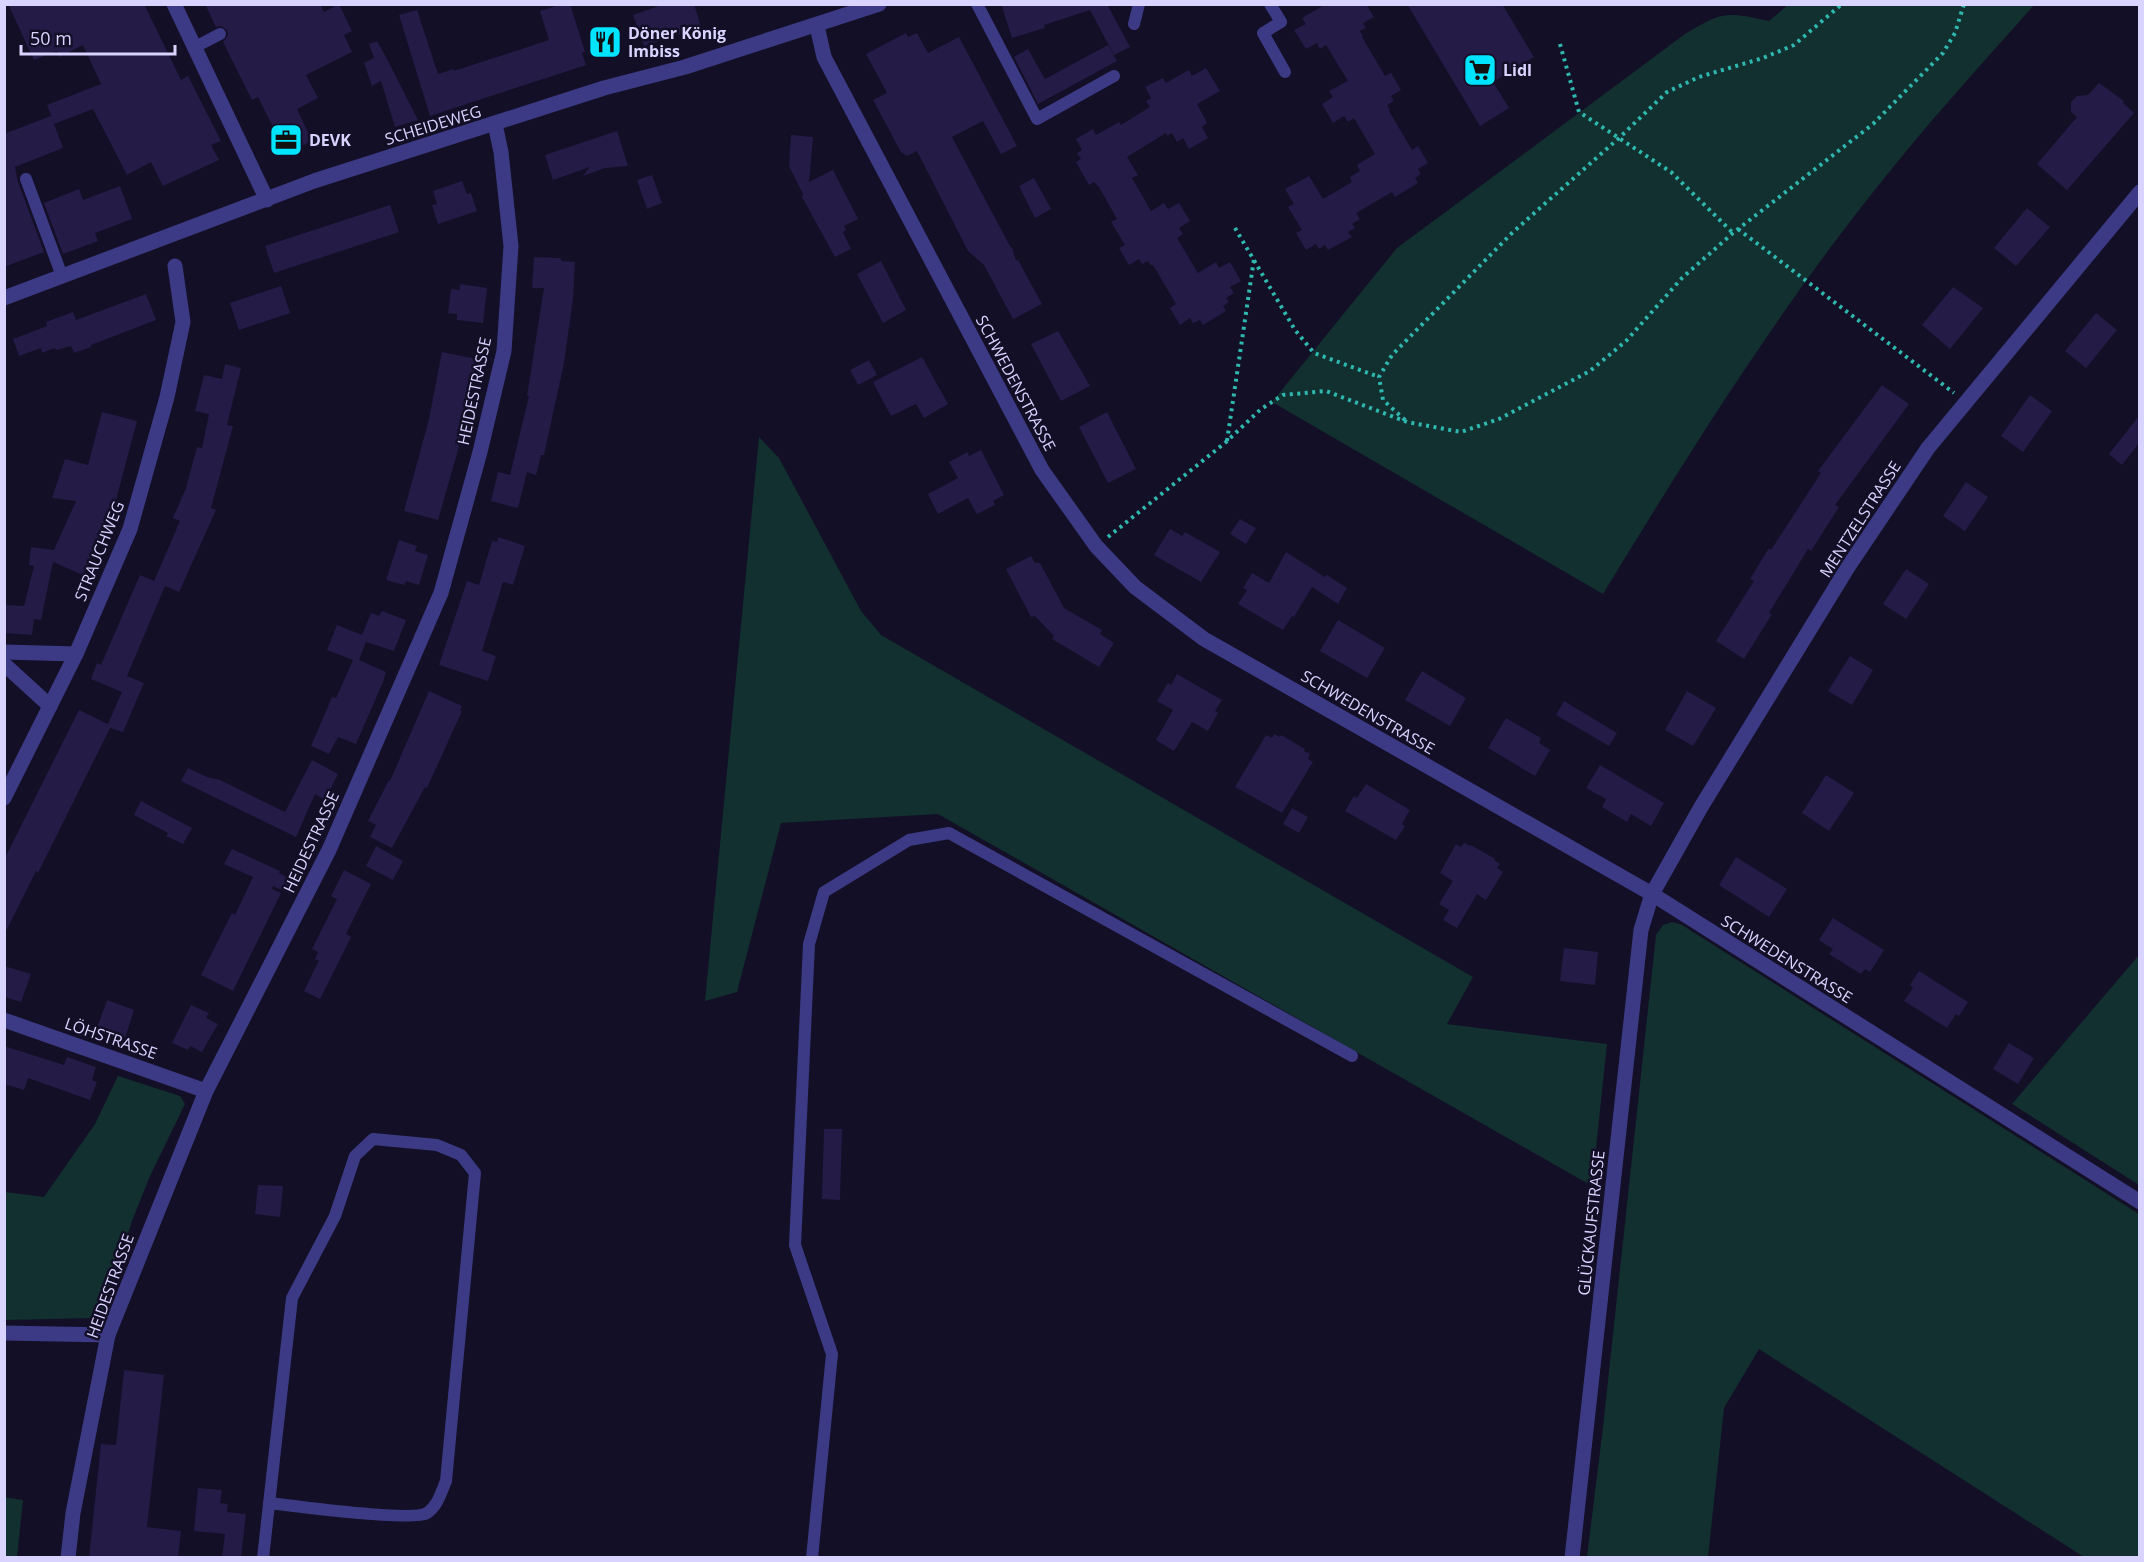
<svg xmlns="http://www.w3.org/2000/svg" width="2144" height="1562" font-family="'Open Sans',sans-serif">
<rect width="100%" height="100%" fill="#130f26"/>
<g fill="#12302f">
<path d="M1789,4L2034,5C1980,66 1924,127 1874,191C1773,318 1687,456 1603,594L1272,402L1397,248L1685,34C1723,11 1727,12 1769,21Z"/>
<path d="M759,437L779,458L861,611L881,635L1473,977L1447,1024L1607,1044L1592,1186L938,814L781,823L737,992L705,1001Z"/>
<path d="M1672,922L1682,925L2139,1214V1557H2084L1759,1349L1724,1408L1708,1557H1587L1603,1427L1656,935L1663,925Z"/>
<path d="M2139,955V1185L2012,1104Z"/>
<path d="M118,1076L180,1096L185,1104L150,1176L132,1221L104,1311L101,1316L95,1318L5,1320V1192L44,1197L95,1124Z"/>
<path d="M4,1497L23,1500L17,1557H5Z"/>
</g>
<g fill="#241b47">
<path d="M8,4H144L181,80L188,76L221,141L211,145L219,160L163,186L151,162L127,175L93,109L54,124L47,105L101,84L83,45L60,57L57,51L34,60Z"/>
<path d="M205,4H320L324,12L339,4L352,31L344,35L352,52L306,75L318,98L297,109L312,141L286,153L258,97L252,100L223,42L228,35L227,30L221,26L216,27Z"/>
<path d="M562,4H570L585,52L582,53L586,65L430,116L399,15L417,10L438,74L454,69V71L549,40L540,11Z"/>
<path d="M664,4H694L701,27L644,46L633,15Z"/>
<path d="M1001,4H1107L1130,47L1114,55L1090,10L1044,25L1045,28L1012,38Z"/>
<path d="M1326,4H1366L1374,17L1363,23L1366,28L1360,31L1363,36L1362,37L1385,76L1391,73L1401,90L1391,96L1394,101L1387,105L1390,110L1389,111L1412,150L1418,146L1428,163L1418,169L1421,174L1415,178L1418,183L1395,197L1392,192L1356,213L1360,219L1352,224L1355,228L1348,232L1352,237L1328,250L1325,245L1319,249L1316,244L1306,250L1296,233L1302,230L1288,207L1294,204L1285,189L1309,176L1323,199L1352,182L1350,177L1360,171L1357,165L1375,154L1354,118L1348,122L1344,116L1333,123L1322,104L1333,97L1329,91L1348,81L1326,45L1320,49L1317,43L1306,49L1294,30L1306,24L1302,18Z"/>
<path d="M1407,4H1502L1534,57L1493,82L1509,108L1480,126Z"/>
<path d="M906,33L908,37L917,33L928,53L959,37L1017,146L1001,154L983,121L952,137L1011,248L1012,247L1016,261L1018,260L1042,304L1013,319L984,265L968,251L917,151L907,156L901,152L873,100L887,93L866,54Z"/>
<path d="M377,41L387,59L418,120L395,127L381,81L372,86L364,63L374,58L369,44Z"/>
<path d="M1108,45L1117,61L1038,104L1014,57L1028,49L1045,79Z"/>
<path d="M1206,68L1220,91L1197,104L1207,123L1202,127L1208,138L1189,149L1183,138L1177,142L1172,133L1167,136L1166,133L1127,157L1138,175L1132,178L1151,211L1164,203L1168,209L1179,203L1190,221L1179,228L1183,234L1177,238L1198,273L1216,262L1219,268L1230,262L1241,281L1230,287L1234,293L1226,298L1229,302L1223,306L1226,311L1203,325L1200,320L1193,323L1190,318L1180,325L1170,308L1176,304L1153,265H1151L1148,261L1142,264L1139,259L1129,265L1119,248L1125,245L1111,222L1117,219L1099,187L1094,182L1089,185L1076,162L1081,159L1077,153L1082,150L1076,139L1093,129L1096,135L1119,122L1121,125L1150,107L1146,101L1151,98L1145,87L1163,78L1166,83L1189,70L1192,76Z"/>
<path d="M2099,83L2124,101L2123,103L2134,113L2067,190L2037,164L2077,117L2071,112V102L2077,96L2088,95Z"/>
<path d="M51,116L63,148L15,167L18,182L44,252L4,267V134Z"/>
<path d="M617,131L628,166L605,168L583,176L590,167L553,180L545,155Z"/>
<path d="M791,135L813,137L809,182L833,170L858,219L844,226L846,230L843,232L851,249L835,257L802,197L803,194L789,166Z"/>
<path d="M652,175L662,203L647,209L637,180Z"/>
<path d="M1034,178L1051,209L1035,218L1019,186Z"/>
<path d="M462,181L467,194L471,193L477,211L438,224L432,205L437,204L433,191Z"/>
<path d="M120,186L132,219L95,233L98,241L63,254L44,203L79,189L83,200Z"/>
<path d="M390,205L399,232L274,273L265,246Z"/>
<path d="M2027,208L2050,227L2016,266L1994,248Z"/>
<path d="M534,257L560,258L562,261L575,262L573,299L564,363L544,455H541L536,475L527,472L518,508L491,501L498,472L510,475L529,396H527L544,288H532Z"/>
<path d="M881,261L906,310L883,323L857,274Z"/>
<path d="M460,284L487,288L483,323L457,320V314L448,313L451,289L460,290Z"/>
<path d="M281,286L290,313L239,330L230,303Z"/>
<path d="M1953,287L1983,308L1950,349L1922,325Z"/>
<path d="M146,294L156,320L91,345V347L74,353L71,346L56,350L55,348L42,353L41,348L19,356L13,339L47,326L46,322L73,312L76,320Z"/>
<path d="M2096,313L2117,330L2086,368L2065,351Z"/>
<path d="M1058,331L1090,386L1061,401L1031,344Z"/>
<path d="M442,352L477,359L458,450L438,520L404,511L429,419Z"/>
<path d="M922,357L948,404L924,418L916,404L891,416L873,382Z"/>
<path d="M869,360L877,375L858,385L850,370Z"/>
<path d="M225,364L241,368L227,425L233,426L211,508L216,510L179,592L165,586L127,676L144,683L123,732L110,728L38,873L36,871L4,935V860L79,710L108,724L122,692L91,679L97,663L101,665L140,575L154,581L180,521L173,518L186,488L197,447L202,448L209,414L195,411L204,375L222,379Z"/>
<path d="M1882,385L1909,404L1835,505L1839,507L1811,551L1808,549L1769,613L1772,614L1744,659L1716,641L1754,581L1750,579L1769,548L1771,550L1821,473L1818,471Z"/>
<path d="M2030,395L2052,411L2023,452L2001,436Z"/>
<path d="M102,412L137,421L116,500L83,575L53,562L41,620L34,619L32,635L4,633V605L24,606L34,566L29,565L31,547L54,550L76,501L52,498L65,459L88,465Z"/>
<path d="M1107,412L1136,469L1108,483L1079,427Z"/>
<path d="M2139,416V443L2122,465L2109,454Z"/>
<path d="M981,450L1004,495L993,501L995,505L977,514L968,498L938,514L928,494L958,478L949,462L968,452L969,456Z"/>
<path d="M1966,482L1988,497L1965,531L1943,516Z"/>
<path d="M1240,519L1256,528L1246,544L1230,534Z"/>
<path d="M1170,529L1182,536L1185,532L1220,552L1201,582L1154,555Z"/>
<path d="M498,537L525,546L513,585L503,582L482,651L496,656L488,681L439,665L467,581L479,585L492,541L497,542Z"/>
<path d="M399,540L417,546L415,551L428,555L419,585L406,581L404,585L386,580Z"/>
<path d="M1286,552L1325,577L1327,575L1347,588L1338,604L1312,587L1294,617L1292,616L1283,630L1238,604L1247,590L1243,588L1252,573L1269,583Z"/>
<path d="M1031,556L1035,563H1040L1064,608L1102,630L1100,634L1114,643L1099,667L1052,639L1054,636L1035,616L1031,617L1006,569Z"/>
<path d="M1906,569L1929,584L1906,619L1883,604Z"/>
<path d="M382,611L406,620L394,651L366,642L359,660L386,672L383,682L356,744L338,737L329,754L311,746L332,697L336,698L353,660L327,650L337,625L362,635L371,613L379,616Z"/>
<path d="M1338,620L1385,648L1367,678L1320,651Z"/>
<path d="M1850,656L1873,670L1852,705L1828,691Z"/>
<path d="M1422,671L1466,698L1450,726L1405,700Z"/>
<path d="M1177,674L1222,700L1215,711L1218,713L1208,731L1192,722L1174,751L1156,740L1173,710L1157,701L1168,683L1171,685Z"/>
<path d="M429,691L462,706L460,710L462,711L427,788L425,787L392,848L370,837L376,825L368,821L389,780L390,781Z"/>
<path d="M1687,691L1716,708L1693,746L1665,730Z"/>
<path d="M1564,701L1617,733L1609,746L1556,715Z"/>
<path d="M1506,718L1541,738L1539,743L1550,750L1535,776L1488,748Z"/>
<path d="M1274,734L1280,737L1281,735L1305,749L1304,751L1310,754L1308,759L1313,762L1282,813L1235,787L1266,735L1272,738Z"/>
<path d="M312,760L338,774L325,800L315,794L296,837L181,781L188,768L207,777L220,780L285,812Z"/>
<path d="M1600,765L1664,803L1651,826L1631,814L1627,822L1602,807L1606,799L1586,788Z"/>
<path d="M1826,775L1854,793L1829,831L1802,813Z"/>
<path d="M1366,784L1410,810L1402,824L1405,826L1396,840L1345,811L1354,796L1357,798Z"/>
<path d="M141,801L192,828L183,844L166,836L168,833L134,815Z"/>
<path d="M1292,808L1308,817L1299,833L1283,824Z"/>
<path d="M1464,843L1470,846L1471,845L1495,859L1494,860L1500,864L1497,868L1503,872L1486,900L1477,894L1457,928L1443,920L1449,910L1439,904L1453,881L1440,873L1456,844L1461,847Z"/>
<path d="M376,846L403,861L393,880L366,866Z"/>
<path d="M232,849L280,871L279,873L296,882L290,894L273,886L272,889L281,893L233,991L201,975L232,913L235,915L253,877L224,864Z"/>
<path d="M1736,857L1787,889L1769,917L1719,885Z"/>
<path d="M344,870L371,884L346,934L351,937L320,999L304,991L319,960H315L318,952L312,949L337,899L331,896Z"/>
<path d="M1833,918L1884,950L1870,972L1865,969L1861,974L1829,954L1833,949L1819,940Z"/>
<path d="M1564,948L1598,952L1595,985L1560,981Z"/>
<path d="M4,966L31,974L21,1002L4,997Z"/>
<path d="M1919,971L1968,1002L1959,1016L1956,1014L1947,1028L1904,1001L1913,988L1910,985Z"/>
<path d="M107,1000L134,1010L125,1038L97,1028Z"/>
<path d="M191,1005L209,1013L206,1018L218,1024L202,1052L190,1046L188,1050L172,1043Z"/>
<path d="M2009,1043L2034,1058L2018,1084L1993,1069Z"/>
<path d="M4,1046L64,1065L67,1057L96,1067L92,1080L97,1082L90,1100L28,1078L24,1090L4,1084Z"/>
<path d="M824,1129H842L840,1200L822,1199Z"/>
<path d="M258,1185L283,1186L280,1217L255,1214Z"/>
<path d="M124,1370L164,1375L147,1527L181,1531L178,1557H89L101,1444L116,1445Z"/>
<path d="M198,1488L222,1490L220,1503L228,1504L227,1512L246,1514L241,1557H222L225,1534L194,1531Z"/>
</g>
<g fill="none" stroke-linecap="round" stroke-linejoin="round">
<g stroke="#2fb8b0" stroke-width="4" stroke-dasharray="3 4.5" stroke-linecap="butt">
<path d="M1560,44L1579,112L1671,172L1733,233"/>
<path d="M1235,228L1295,330L1314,353L1379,377"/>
<path d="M1738,229L1954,393"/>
<path d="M1405,420L1383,400L1379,377L1392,355L1513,232L1619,138L1667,92L1699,77L1763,58L1794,45L1842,4"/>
<path d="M1227,441L1254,259"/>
<path d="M1108,537L1226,442L1261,409L1283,395L1326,391L1407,422L1461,432L1499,419L1590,371L1626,341L1682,278L1733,233L1873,124L1943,53L1955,33L1964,4"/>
</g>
<g stroke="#3d3a85" stroke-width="12">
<path d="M977,4L1037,119L1114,76"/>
<path d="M1270,4L1281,22L1263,33L1285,72"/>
<path d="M1134,24L1139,4"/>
<path d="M195,47L220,34"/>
<path d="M26,179L62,276"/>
<path d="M263,1558L292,1298L335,1216L355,1156L373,1139L437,1145L461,1155L475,1173L446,1481C441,1492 438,1506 427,1513C412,1522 293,1506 269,1503"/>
<path d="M812,1558L832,1354L795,1245L809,944L824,892L909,840L949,833L1352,1056"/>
</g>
<g stroke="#3d3a85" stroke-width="15">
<path d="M174,4L267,200"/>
<path d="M817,26L824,57L1042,470L1096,546L1135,587L1204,639L1652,894L2140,1202"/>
<path d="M4,652L76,654"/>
<path d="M4,664L50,706"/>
<path d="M4,798L76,654L130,529L167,397L183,322L175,266"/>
<path d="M4,1020L206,1091"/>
<path d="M4,1333L108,1335"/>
<path d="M68,1558L73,1513L108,1335L206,1091L329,850L441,593L480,452L504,351L511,246L501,152L495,124"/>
<path d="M1572,1558L1641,930L1652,894L1701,807L1848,567L1928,448L2140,192"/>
</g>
<path stroke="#3d3a85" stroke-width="15" d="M4,298L314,181L604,88L685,67L879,4"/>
</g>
<defs>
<g id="restaurant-square" transform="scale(1.725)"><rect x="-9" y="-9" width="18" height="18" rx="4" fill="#00e5ff" stroke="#130f26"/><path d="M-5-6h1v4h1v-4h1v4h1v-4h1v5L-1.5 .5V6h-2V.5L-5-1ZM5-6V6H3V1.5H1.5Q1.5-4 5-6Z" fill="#111"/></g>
<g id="supermarket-square" transform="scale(1.725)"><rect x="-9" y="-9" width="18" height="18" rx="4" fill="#00e5ff" stroke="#130f26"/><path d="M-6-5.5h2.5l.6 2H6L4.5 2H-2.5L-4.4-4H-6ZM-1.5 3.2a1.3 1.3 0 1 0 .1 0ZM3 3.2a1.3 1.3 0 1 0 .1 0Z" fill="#111"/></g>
<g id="office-square" transform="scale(1.725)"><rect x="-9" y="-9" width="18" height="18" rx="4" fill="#00e5ff" stroke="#130f26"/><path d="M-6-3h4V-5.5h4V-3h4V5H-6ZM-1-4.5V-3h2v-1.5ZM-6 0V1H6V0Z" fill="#111"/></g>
</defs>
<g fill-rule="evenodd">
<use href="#restaurant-square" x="605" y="42"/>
<use href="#supermarket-square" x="1480" y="70"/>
<use href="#office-square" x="286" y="140"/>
</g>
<g text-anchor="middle" stroke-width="5" stroke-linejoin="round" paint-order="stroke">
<g font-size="16" font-weight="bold" fill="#d9d4ff" stroke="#130f26" text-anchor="start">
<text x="628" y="39">Döner König<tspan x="628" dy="18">Imbiss</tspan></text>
<text x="1503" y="76">Lidl</text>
<text x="309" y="146">DEVK</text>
</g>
<g font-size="16" fill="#d9d4ff" stroke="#130f26">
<text transform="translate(433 125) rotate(-17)" y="6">SCHEIDEWEG</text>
<text transform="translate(1016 383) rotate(62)" y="6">SCHWEDENSTRASSE</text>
<text transform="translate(474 391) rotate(-78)" y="6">HEIDESTRASSE</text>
<text transform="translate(1860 519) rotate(-57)" y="6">MENTZELSTRASSE</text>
<text transform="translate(99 551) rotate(-68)" y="6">STRAUCHWEG</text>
<text transform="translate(1368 712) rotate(30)" y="6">SCHWEDENSTRASSE</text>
<text transform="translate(311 842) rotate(-65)" y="6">HEIDESTRASSE</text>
<text transform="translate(1787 959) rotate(32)" y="6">SCHWEDENSTRASSE</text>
<text transform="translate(111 1038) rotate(19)" y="6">LÖHSTRASSE</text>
<text transform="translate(1591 1223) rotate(-84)" y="6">GLÜCKAUFSTRASSE</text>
<text transform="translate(110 1286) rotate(-70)" y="6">HEIDESTRASSE</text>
</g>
</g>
<rect width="2144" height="1562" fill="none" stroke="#d9d4ff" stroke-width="12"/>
<path d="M21 45v9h154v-9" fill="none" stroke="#d9d4ff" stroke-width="3"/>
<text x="30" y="45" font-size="18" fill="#d9d4ff" stroke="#130f26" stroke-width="4.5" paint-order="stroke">50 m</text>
</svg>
